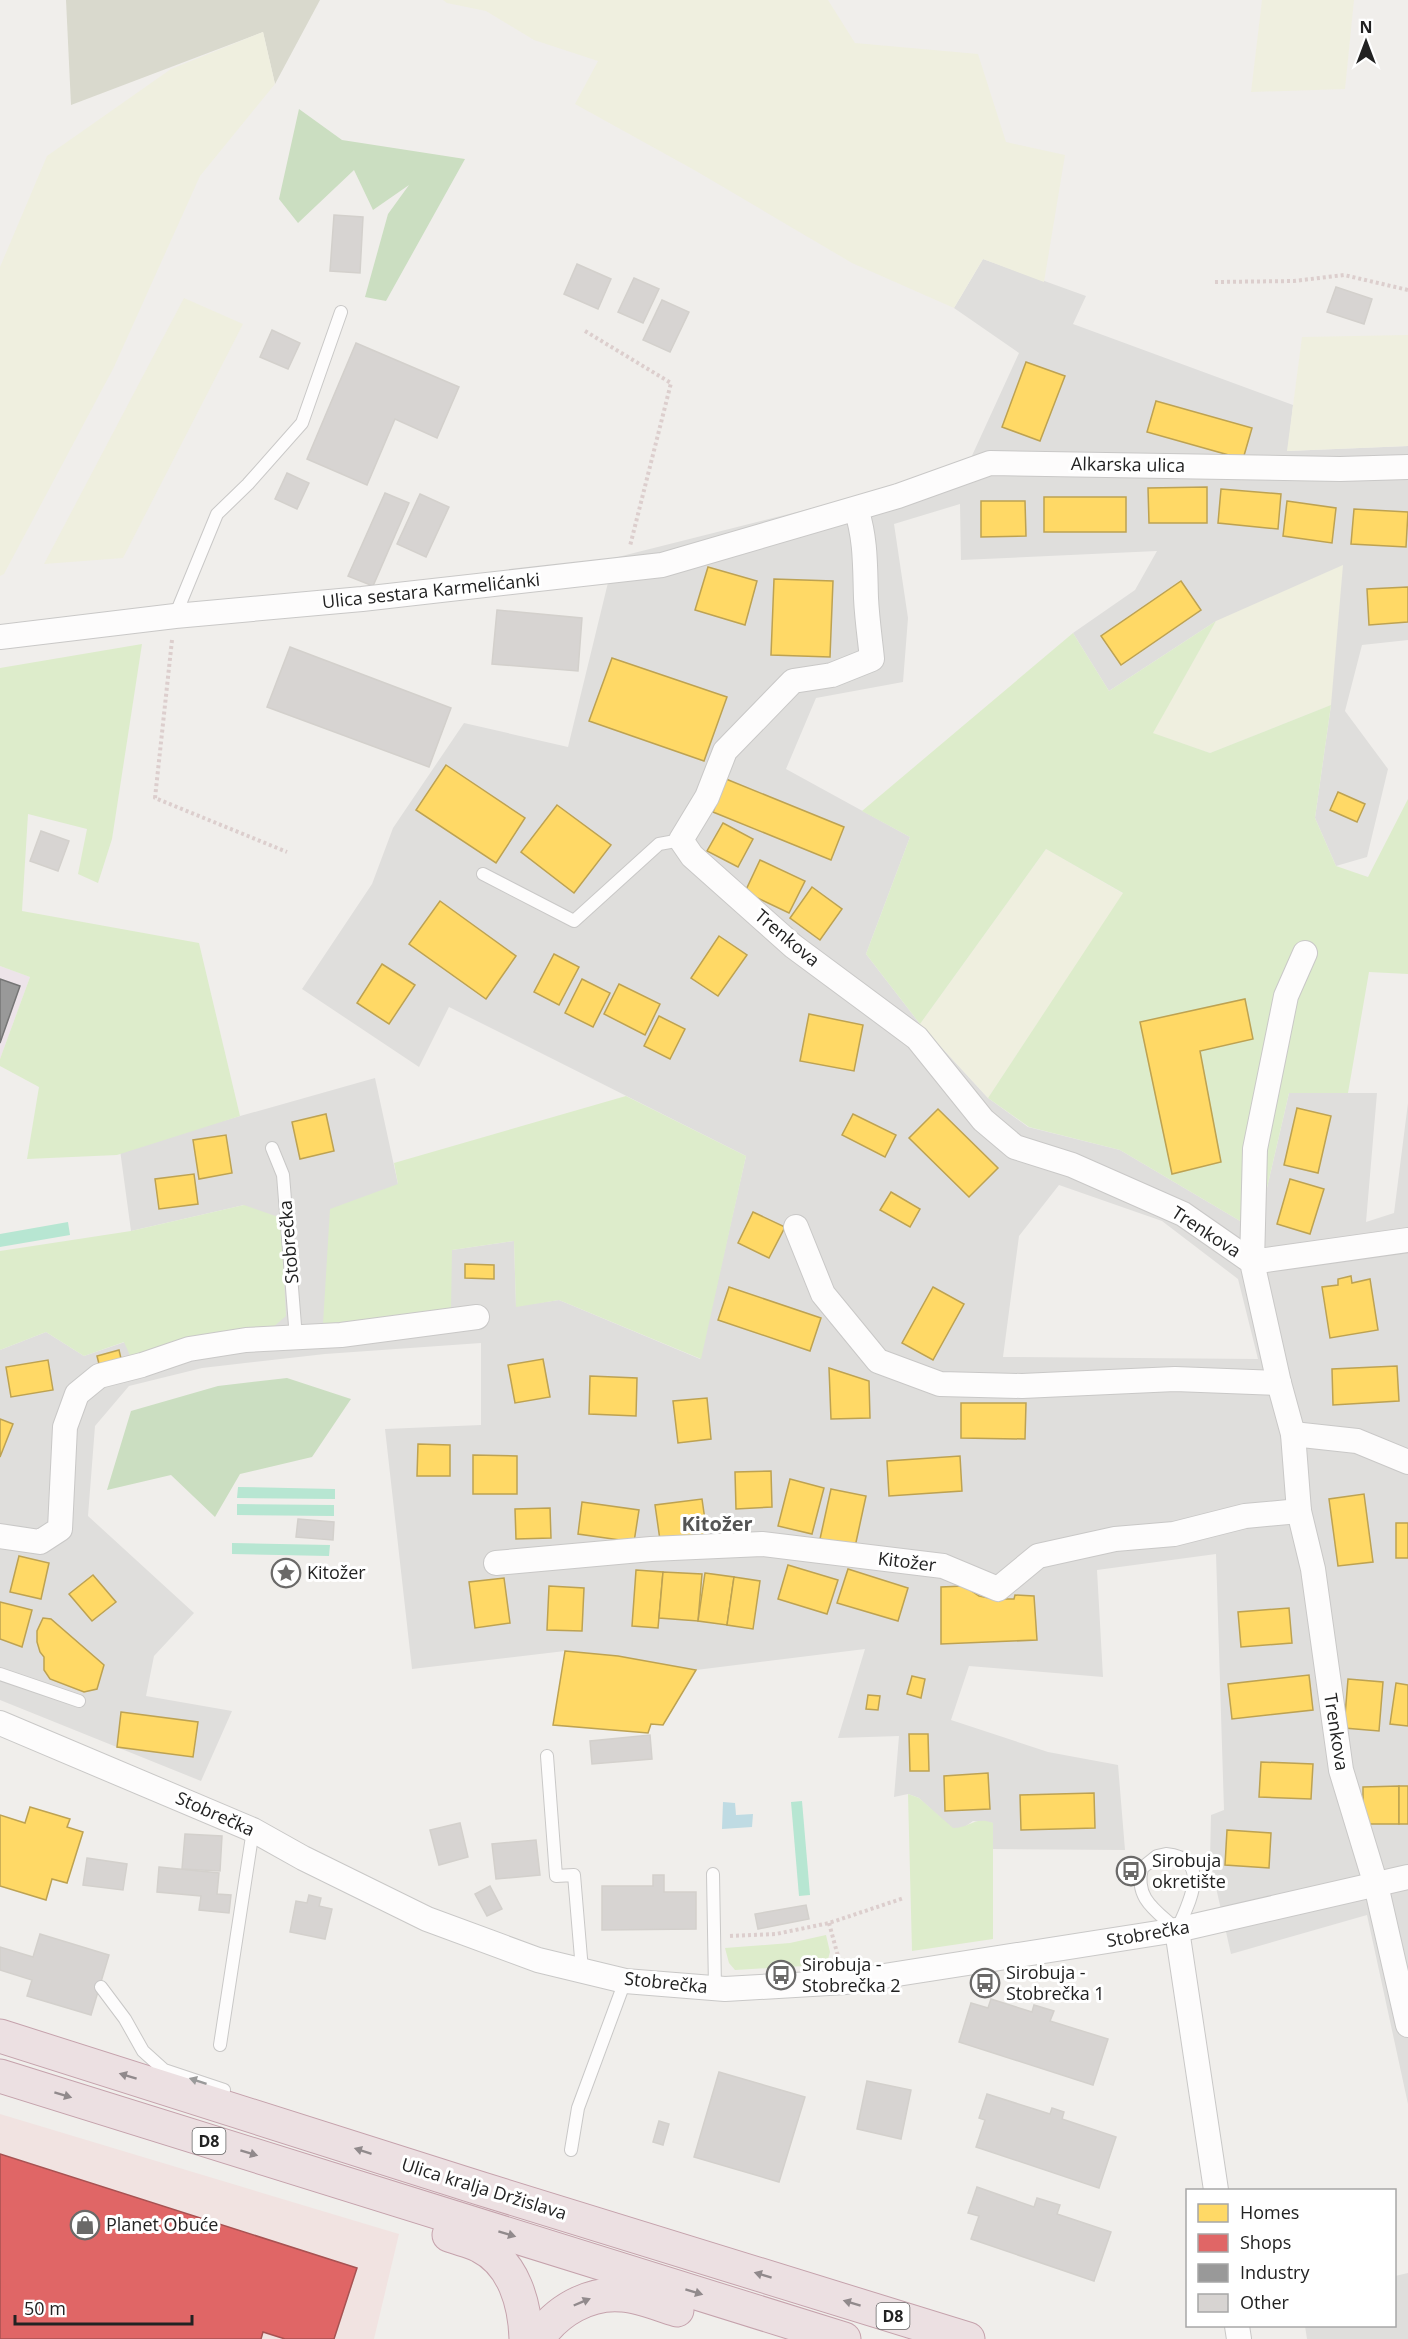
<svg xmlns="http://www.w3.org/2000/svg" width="1408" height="2339" font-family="'Open Sans',sans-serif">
<rect width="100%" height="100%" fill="#f0eeeb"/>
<g fill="#dfdedc" fill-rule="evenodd">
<path d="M983,259L1086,296L1073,324L1293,405L1288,451L1408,446V640L1362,645L1345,711L1388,769L1367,857L1336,866L1315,818L1331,705L1216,621L1109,691L1073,633L1135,590L1157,551L961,560L960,504L894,524L908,618L903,682L816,698L786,769L910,837L866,954L920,1024L988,1098L1028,1127L1120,1150L1257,1231L1289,1093H1377L1366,1222L1394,1213L1408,1103V2104L1367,1915L1231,1954L1210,1861L1211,1815L1224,1810L1216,1554L1097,1570L1103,1677L969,1666L951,1720L1048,1752L1118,1765L1125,1850L993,1849V1823L973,1821L963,1828L953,1829L919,1798L908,1794L894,1797L899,1736L838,1738L865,1649L696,1670L618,1656L565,1651L412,1669L385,1429L481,1425V1343L325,1354L202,1368L129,1386L95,1426L88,1516L194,1613L154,1656L146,1696L232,1711L201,1781L0,1700V1350L46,1332L84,1356L125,1342L133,1361L244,1205L131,1231L120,1150L375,1078L398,1184L452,1250L514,1241L516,1306L559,1300L700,1359L746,1156L449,1007L419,1067L302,989L372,884L393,828L464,723L568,747L614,558L864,495L970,460L1019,353L954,308ZM1059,1185L1162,1221L1238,1279L1258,1359L1003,1357L1019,1236Z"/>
<path d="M1408,2273V2339H1307L1305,2326H1394L1395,2276Z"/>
</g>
<path fill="#f1e3e1" d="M0,2114L399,2234L374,2339H0Z"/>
<path fill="#ede4e9" d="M0,966L30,977L0,1059Z"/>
<path fill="#d9d9cd" d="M66,0H320L275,84L263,32L71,105Z"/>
<g fill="#efefdf">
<path d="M443,0H828L855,43L978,54L1006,142L1065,155L1044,282L983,259L954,308L852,263L696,171L575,104L598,61L534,40L486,11L447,3Z"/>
<path d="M1262,0H1354L1345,89L1251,92Z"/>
<path d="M263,32L275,84L200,176L114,367L4,574L0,576V267L47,156L171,69Z"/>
<path d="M184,298L243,324L123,558L44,564Z"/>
<path d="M1408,335V446L1287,451L1302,337Z"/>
<path d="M1343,565L1331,705L1210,753L1152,733L1216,621Z"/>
<path d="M1046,849L1124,894L988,1098L920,1024Z"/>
</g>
<g fill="#ddeccb">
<path d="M1216,621L1153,733L1210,753L1331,705L1315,818L1336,866L1368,877L1408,799V974L1369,972L1348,1093H1289L1257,1231L1120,1150L1029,1127L988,1098L1123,893L1046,849L920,1024L866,954L910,837L862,811L1073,633L1109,691Z"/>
<path d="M142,644L112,839L98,883L78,874L87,829L28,814L22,911L199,943L240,1116L117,1155L27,1159L39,1087L0,1066V1059L30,977L0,966V668Z"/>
<path d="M626,1096L746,1156L701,1359L559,1300L516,1307L514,1241L452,1250L451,1309L323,1324L330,1209L398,1184L394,1163Z"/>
<path d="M244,1205L281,1218L286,1316L271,1329L133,1362L124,1342L84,1356L46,1332L0,1350V1251L131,1231Z"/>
<path d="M908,1794L919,1798L953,1828C971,1828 974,1816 993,1823V1939L912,1951Z"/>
<path d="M826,1935L830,1952L827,1963L821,1965L735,1970L729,1963L725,1948L790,1943Z"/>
</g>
<g fill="#cbdec1">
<path d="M299,109L342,140L465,159L386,301L365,297L388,214L409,185L373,210L354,170L298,223L279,199Z"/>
<path d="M287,1378L351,1399L312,1457L240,1474L215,1517L171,1475L107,1490L131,1411L218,1386Z"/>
</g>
<g fill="#b7e6d2">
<path d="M68,1222L70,1235L0,1247V1234Z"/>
<path d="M238,1487L335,1489V1499L237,1498Z"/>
<path d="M237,1504L334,1505V1516L237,1515Z"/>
<path d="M232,1543L330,1545L329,1556L232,1554Z"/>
<path d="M802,1801L810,1895L799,1896L791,1802Z"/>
</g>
<path fill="#bfdbe3" d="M723,1802L735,1803L736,1815L753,1814L752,1827L722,1829Z"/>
<g fill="#ffd966" stroke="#bda252" stroke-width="1.5">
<path d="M1026,362L1065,376L1040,441L1002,427Z"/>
<path d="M1156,401L1252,428L1243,459L1147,432Z"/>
<path d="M1207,487V523H1149L1148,488Z"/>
<path d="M1221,489L1281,494L1278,529L1218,523Z"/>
<rect x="1044" y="497" width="82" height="35"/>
<path d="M981,501H1025L1026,536L981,537Z"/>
<path d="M1287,501L1336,508L1332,543L1283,536Z"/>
<path d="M1354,509L1408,512L1406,547L1351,544Z"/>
<path d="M708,567L757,581L745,625L695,610Z"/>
<path d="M774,579L833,581L830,657L771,655Z"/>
<path d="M1181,581L1201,610L1121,665L1101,636Z"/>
<path d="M1408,587V622L1369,625L1367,589Z"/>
<path d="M612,658L727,697L704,761L589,721Z"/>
<path d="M446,765L525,818L496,863L416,810Z"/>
<path d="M726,779L844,827L831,860L713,812Z"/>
<path d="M1338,792L1365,804L1357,822L1330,810Z"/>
<path d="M557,805L611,845L574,893L521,852Z"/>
<path d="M723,823L753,839L738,867L707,851Z"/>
<path d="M760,860L805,881L789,913L745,892Z"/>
<path d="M812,887L842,909L820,940L790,918Z"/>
<path d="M440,901L516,956L486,999L409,944Z"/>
<path d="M719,936L747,955L718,996L691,978Z"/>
<path d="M554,954L579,967L559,1005L534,992Z"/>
<path d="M382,964L415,985L389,1024L357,1003Z"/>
<path d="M582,979L610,993L593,1027L565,1013Z"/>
<path d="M619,984L660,1004L645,1035L604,1014Z"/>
<path d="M1245,999L1253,1039L1200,1051L1221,1162L1172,1174L1140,1022Z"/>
<path d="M809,1014L863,1025L854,1071L800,1061Z"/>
<path d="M659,1016L685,1029L670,1059L644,1046Z"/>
<path d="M1297,1108L1331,1116L1318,1173L1284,1165Z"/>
<path d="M938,1109L998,1168L969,1197L909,1138Z"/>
<path d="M326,1114L334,1151L300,1159L292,1122Z"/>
<path d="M853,1114L896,1135L885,1157L842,1135Z"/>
<path d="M226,1135L232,1173L199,1179L193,1140Z"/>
<path d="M194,1174L198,1204L159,1209L155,1179Z"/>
<path d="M1290,1179L1324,1189L1310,1234L1277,1224Z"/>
<path d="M891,1192L920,1209L910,1227L880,1210Z"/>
<path d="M753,1212L785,1227L769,1258L738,1243Z"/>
<path d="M465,1264L494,1265V1279L465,1278Z"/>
<path d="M1351,1276L1352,1283L1370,1279L1378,1330L1330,1338L1322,1287L1338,1285V1279Z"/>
<path d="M729,1287L821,1318L810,1351L718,1320Z"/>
<path d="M933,1287L964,1304L933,1360L902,1343Z"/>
<path d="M119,1350L123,1367L101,1372L97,1356Z"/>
<path d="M543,1359L550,1397L515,1403L508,1365Z"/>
<path d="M48,1360L53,1390L11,1397L6,1367Z"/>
<path d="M1397,1366L1399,1401L1333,1405L1332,1369Z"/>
<path d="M829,1368L869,1381L870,1418L831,1419Z"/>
<path d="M590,1376L637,1378L636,1416L589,1414Z"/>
<path d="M707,1398L711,1439L678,1443L673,1401Z"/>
<path d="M961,1403H1026L1025,1439L961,1438Z"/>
<path d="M0,1419L13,1424L0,1457Z"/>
<path d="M418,1444L450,1445V1476H417Z"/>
<path d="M473,1455L517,1456V1494H473Z"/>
<path d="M960,1456L962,1491L889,1496L887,1461Z"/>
<path d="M771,1471L772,1507L736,1509L735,1472Z"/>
<path d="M790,1479L824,1488L812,1534L778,1526Z"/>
<path d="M831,1489L866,1496L855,1547L820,1539Z"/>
<path d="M1364,1494L1373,1562L1338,1566L1329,1499Z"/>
<path d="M702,1499L707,1534L660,1540L655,1505Z"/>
<path d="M582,1502L639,1510L634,1542L578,1534Z"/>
<path d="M550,1508L551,1538L516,1539L515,1509Z"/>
<rect x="1396" y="1523" width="12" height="35"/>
<path d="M19,1556L49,1563L41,1599L10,1592Z"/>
<path d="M788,1565L838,1580L827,1614L778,1599Z"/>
<path d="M848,1569L908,1588L898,1621L837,1603Z"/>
<path d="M636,1570L663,1572L658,1628L632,1626Z"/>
<path d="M663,1572L702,1574L698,1621L659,1618Z"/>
<path d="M705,1573L734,1577L727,1625L698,1621Z"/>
<path d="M93,1575L116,1602L92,1621L69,1594Z"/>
<path d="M734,1577L760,1581L753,1629L727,1625Z"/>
<path d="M504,1578L510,1623L475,1628L469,1582Z"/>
<path d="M549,1586L584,1588L582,1631L547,1630Z"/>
<path d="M964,1586L979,1596L994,1599H1014L1015,1595L1034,1596L1037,1640L941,1644V1587Z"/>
<path d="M0,1602L32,1610L22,1647L0,1639Z"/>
<path d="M1289,1608L1292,1643L1241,1647L1238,1612Z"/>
<path d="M43,1618L51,1619L104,1665L97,1689L84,1692L50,1679L44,1670V1657L40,1652L37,1642V1631Z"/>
<path d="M565,1651L618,1656L696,1670L663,1725L651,1724L648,1733L553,1725Z"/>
<path d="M1309,1675L1313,1710L1232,1719L1228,1684Z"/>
<path d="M912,1676L925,1679L921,1698L907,1694Z"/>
<path d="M1348,1679L1383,1682L1379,1731L1344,1728Z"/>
<path d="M1396,1683L1408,1685V1726L1390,1724Z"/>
<path d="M868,1695L880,1696L878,1710L866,1709Z"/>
<path d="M121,1712L198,1722L193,1757L117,1747Z"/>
<path d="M909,1734H928L929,1771H910Z"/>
<path d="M1261,1762L1313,1764L1311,1799L1259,1797Z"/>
<path d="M988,1773L990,1809L945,1811L944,1776Z"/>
<path d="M1399,1786V1824H1363V1787Z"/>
<rect x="1399" y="1786" width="9" height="38"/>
<path d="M1094,1793L1095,1828L1021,1830L1020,1795Z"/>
<path d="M30,1807L70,1819L67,1827L83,1832L67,1883L52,1879L46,1900L0,1886V1815L25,1823Z"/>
<path d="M1227,1830L1271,1833L1269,1868L1225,1865Z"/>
</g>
<path fill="#e06666" stroke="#a75252" stroke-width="1.5" d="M0,2154L357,2268L334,2339H285L263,2332L261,2339H0Z"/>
<path fill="#999" stroke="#757575" stroke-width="1.5" d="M0,979L20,986L0,1043Z"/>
<g fill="#d7d4d2" stroke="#d3d0cc" stroke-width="1.5">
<path d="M334,215L363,217L360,273L330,271Z"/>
<path d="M577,264L611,279L598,309L564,294Z"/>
<path d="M634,278L659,289L643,323L618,312Z"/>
<path d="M1336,287L1372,299L1364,324L1327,312Z"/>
<path d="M662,300L689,312L670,352L643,340Z"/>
<path d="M272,330L300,343L288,369L260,357Z"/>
<path d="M356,343L459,387L437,438L395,419L367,485L307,459Z"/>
<path d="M287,473L309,483L297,509L275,499Z"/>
<path d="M385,493L409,503L373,586L348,576Z"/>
<path d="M420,494L449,507L426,557L397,544Z"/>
<path d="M497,610L582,618L578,671L492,664Z"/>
<path d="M290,647L451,708L429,767L267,707Z"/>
<path d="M41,831L69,841L58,871L30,861Z"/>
<path d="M298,1519L334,1522L333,1540L296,1537Z"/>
<path d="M650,1735L652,1759L592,1764L590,1741Z"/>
<path d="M460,1823L468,1857L439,1865L430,1830Z"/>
<path d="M185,1834L222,1836L220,1871L182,1869Z"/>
<path d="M536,1840L540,1875L496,1879L492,1844Z"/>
<path d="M87,1858L127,1864L123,1890L83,1885Z"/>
<path d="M159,1867L219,1873L217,1894L231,1895L229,1913L199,1910L201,1896L157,1892Z"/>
<path d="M653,1875H664V1892H696V1929L602,1930V1886H653Z"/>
<path d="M490,1886L502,1909L487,1916L475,1894Z"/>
<path d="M309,1895L321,1898L319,1906L332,1909L325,1939L290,1932L296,1901L307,1903Z"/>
<path d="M806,1905L809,1919L758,1929L755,1914Z"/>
<path d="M40,1934L109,1955L91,2015L27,1996L32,1980L0,1970V1947L33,1957Z"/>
<path d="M991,1999L1032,2012L1034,2005L1054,2011L1050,2021L1108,2039L1093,2085L959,2042L971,2003L988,2008Z"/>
<path d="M719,2072L805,2097L779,2182L694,2157Z"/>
<path d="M867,2081L911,2090L901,2139L857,2129Z"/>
<path d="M987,2094L1050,2114L1052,2108L1064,2112L1062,2119L1116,2137L1099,2188L976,2147L985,2120L979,2118Z"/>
<path d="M659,2121L669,2124L663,2145L653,2142Z"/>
<path d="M977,2187L1034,2207L1037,2198L1060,2205L1057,2214L1111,2232L1094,2281L971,2239L979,2216L968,2213Z"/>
</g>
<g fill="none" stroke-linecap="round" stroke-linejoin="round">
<g stroke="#c9c8c7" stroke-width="14">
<g id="lane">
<path d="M175,616L217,514L248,484L302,423L341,312"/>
<path d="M483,874L574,921L659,844L681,840"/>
<path d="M272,1148L283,1175L296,1338"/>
<path d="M0,1674L79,1701"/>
<path d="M547,1756L556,1876L574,1875L582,1970"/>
<path d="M1166,1854C1214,1859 1188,1904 1177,1930C1157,1911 1134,1899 1142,1868L1157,1856Z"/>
<path d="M713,1874L715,1988"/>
<path d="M101,1987L125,2019L143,2051L164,2070L224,2090"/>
<path d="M220,2045L253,1830"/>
<path d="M571,2150L578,2108L625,1981"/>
</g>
</g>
<g stroke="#c9c8c7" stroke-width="26">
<g id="street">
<path d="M856,509C866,538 865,568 866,598C867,619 870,639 872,659L832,675L793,681L725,751L707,797L681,840L692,856L793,946L917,1038L983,1120L1015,1147L1072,1165L1183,1214L1252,1262L1279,1383L1293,1434L1299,1511L1313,1569L1341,1770L1376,1885L1408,2025"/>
<path d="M0,637L175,616L362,599L662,565L898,496L990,463L1340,469L1408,467"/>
<path d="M1305,953L1286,996L1255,1149L1252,1262L1408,1240"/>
<path d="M796,1227L823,1294L878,1361L940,1384L1022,1386L1175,1379L1279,1383"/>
<path d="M1293,1434L1357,1441L1408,1462"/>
<path d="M0,1536L40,1542L60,1529L65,1427L77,1394L99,1376L142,1365L189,1349L246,1340L341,1335L477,1317"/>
<path d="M496,1563L651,1549L762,1544L943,1566L998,1589L1038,1556L1115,1539L1174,1534L1245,1516L1299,1511"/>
<path d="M0,1723L253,1830L303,1858L427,1919L538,1960L625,1981L725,1989L846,1982L1177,1930L1408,1877"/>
<path d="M1177,1930L1216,2190"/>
<path d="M1237,2326L1239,2339"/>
</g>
</g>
<g stroke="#c5a2ac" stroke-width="35">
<g id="highway">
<path d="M0,2036L479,2188L968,2339"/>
<path d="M0,2076L844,2339"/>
<path d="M449,2235C459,2239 471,2241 480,2246C514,2263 525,2304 526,2339"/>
<path d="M538,2339C556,2311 589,2292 622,2295C640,2296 660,2305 677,2310"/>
</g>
</g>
<g stroke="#dccecd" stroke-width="4" stroke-dasharray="3 3" stroke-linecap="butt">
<path d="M1215,282L1294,281L1344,275L1408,290"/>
<path d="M585,331L671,383L630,546"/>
<path d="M172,640L155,798L287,852"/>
<path d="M829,1923L839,1960"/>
<path d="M730,1936L776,1934L829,1923L904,1898"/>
</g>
<use href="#lane" stroke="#fdfcfc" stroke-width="12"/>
<use href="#street" stroke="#fdfcfc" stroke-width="24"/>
<use href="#highway" stroke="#ece0e2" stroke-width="33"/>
</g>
<defs><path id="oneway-solid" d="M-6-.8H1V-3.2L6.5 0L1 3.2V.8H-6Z" transform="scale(1.5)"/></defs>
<g fill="#918a8c">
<use href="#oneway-solid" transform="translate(128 2076) rotate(-163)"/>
<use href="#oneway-solid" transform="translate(63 2095) rotate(17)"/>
<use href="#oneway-solid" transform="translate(363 2151) rotate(-162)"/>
<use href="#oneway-solid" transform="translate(249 2153) rotate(17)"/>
<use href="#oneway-solid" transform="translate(507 2234) rotate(17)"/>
<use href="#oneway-solid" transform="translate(763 2275) rotate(-163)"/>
<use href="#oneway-solid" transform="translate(694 2292) rotate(17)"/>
<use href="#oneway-solid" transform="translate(582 2302) rotate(-23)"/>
<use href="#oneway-solid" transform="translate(852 2303) rotate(-163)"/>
</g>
<use fill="#9a9a9a" href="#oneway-solid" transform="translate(198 2081) rotate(-162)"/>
<defs>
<g id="sight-ring" transform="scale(1.5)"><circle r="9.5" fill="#fff" stroke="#6a6968" stroke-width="1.5"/><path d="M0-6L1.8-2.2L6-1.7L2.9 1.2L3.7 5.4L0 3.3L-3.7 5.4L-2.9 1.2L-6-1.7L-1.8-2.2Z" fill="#6a6968"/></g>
<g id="bus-ring" transform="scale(1.5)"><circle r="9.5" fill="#fff" stroke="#6a6968" stroke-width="1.5"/><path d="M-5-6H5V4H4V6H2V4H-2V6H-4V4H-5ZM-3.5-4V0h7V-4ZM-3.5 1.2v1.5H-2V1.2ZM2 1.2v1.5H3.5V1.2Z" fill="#6a6968"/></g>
<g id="shop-ring" transform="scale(1.5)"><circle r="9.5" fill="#fff" stroke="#6a6968" stroke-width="1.5"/><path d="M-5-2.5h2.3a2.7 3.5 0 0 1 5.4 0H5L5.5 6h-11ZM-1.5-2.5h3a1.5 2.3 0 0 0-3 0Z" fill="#6a6968"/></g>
</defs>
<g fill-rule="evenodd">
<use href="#sight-ring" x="286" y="1573"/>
<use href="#bus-ring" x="1131" y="1871"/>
<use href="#bus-ring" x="781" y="1975"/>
<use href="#bus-ring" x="985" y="1983"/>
<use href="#shop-ring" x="85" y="2225"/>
</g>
<g text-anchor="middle" stroke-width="6" stroke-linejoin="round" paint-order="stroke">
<g fill="#fff" stroke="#646464" stroke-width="1.5">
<rect x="192.5" y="2128" width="33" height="26" rx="4.5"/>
<rect x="876.5" y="2303" width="33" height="26" rx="4.5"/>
</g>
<g font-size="16" font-weight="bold" fill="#222">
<text x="209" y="2147">D8</text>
<text x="893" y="2322">D8</text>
</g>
<g font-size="18" fill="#222" stroke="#fff">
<text transform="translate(1128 465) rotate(1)" y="6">Alkarska ulica</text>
<text transform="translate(431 591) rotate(-6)" y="6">Ulica sestara Karmelićanki</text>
<text transform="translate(787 938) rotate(40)" y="6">Trenkova</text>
<text transform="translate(1206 1232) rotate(33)" y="6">Trenkova</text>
<text transform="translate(289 1242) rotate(-95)" y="6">Stobrečka</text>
<text transform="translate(907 1562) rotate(7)" y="6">Kitožer</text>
<text transform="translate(1336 1732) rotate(81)" y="6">Trenkova</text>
<text transform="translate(215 1814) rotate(24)" y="6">Stobrečka</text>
<text transform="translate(1148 1934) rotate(-10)" y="6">Stobrečka</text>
<text transform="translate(666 1983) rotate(6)" y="6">Stobrečka</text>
<text transform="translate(484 2189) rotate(17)" y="6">Ulica kralja Držislava</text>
</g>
<g font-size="18" fill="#222" stroke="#fff" text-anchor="start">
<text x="307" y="1579">Kitožer</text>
<text x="1152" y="1867">Sirobuja<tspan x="1152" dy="21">okretište</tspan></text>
<text x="802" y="1971">Sirobuja -<tspan x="802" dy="21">Stobrečka 2</tspan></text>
<text x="1006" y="1979">Sirobuja -<tspan x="1006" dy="21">Stobrečka 1</tspan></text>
<text x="106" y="2231">Planet Obuće</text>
</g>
<g font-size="20" font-weight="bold" fill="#555" stroke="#fff">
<text x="717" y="1531">Kitožer</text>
</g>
</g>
<rect x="1186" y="2189" width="210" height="138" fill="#ffffff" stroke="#a7a7a7" stroke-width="1.5"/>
<rect x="1198" y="2204" width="30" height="18" fill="#ffd966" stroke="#a7a7a7" stroke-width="1.5"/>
<text x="1240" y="2219" font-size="18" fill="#222222">Homes</text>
<rect x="1198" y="2234" width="30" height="18" fill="#e06666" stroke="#a7a7a7" stroke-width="1.5"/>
<text x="1240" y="2249" font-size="18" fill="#222222">Shops</text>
<rect x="1198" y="2264" width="30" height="18" fill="#999999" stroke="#a7a7a7" stroke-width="1.5"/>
<text x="1240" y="2279" font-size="18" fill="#222222">Industry</text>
<rect x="1198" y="2294" width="30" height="18" fill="#d7d4d2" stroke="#a7a7a7" stroke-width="1.5"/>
<text x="1240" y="2309" font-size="18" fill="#222222">Other</text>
<g transform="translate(1366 42)" stroke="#ffffff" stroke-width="4.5" paint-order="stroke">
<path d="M0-4.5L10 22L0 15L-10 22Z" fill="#222222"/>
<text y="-9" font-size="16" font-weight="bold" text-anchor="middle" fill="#222222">N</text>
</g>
<path d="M15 2315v9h177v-9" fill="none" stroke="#222222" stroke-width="3"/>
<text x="24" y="2315" font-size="18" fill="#222222" stroke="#ffffff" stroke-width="4.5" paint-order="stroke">50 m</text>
</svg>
